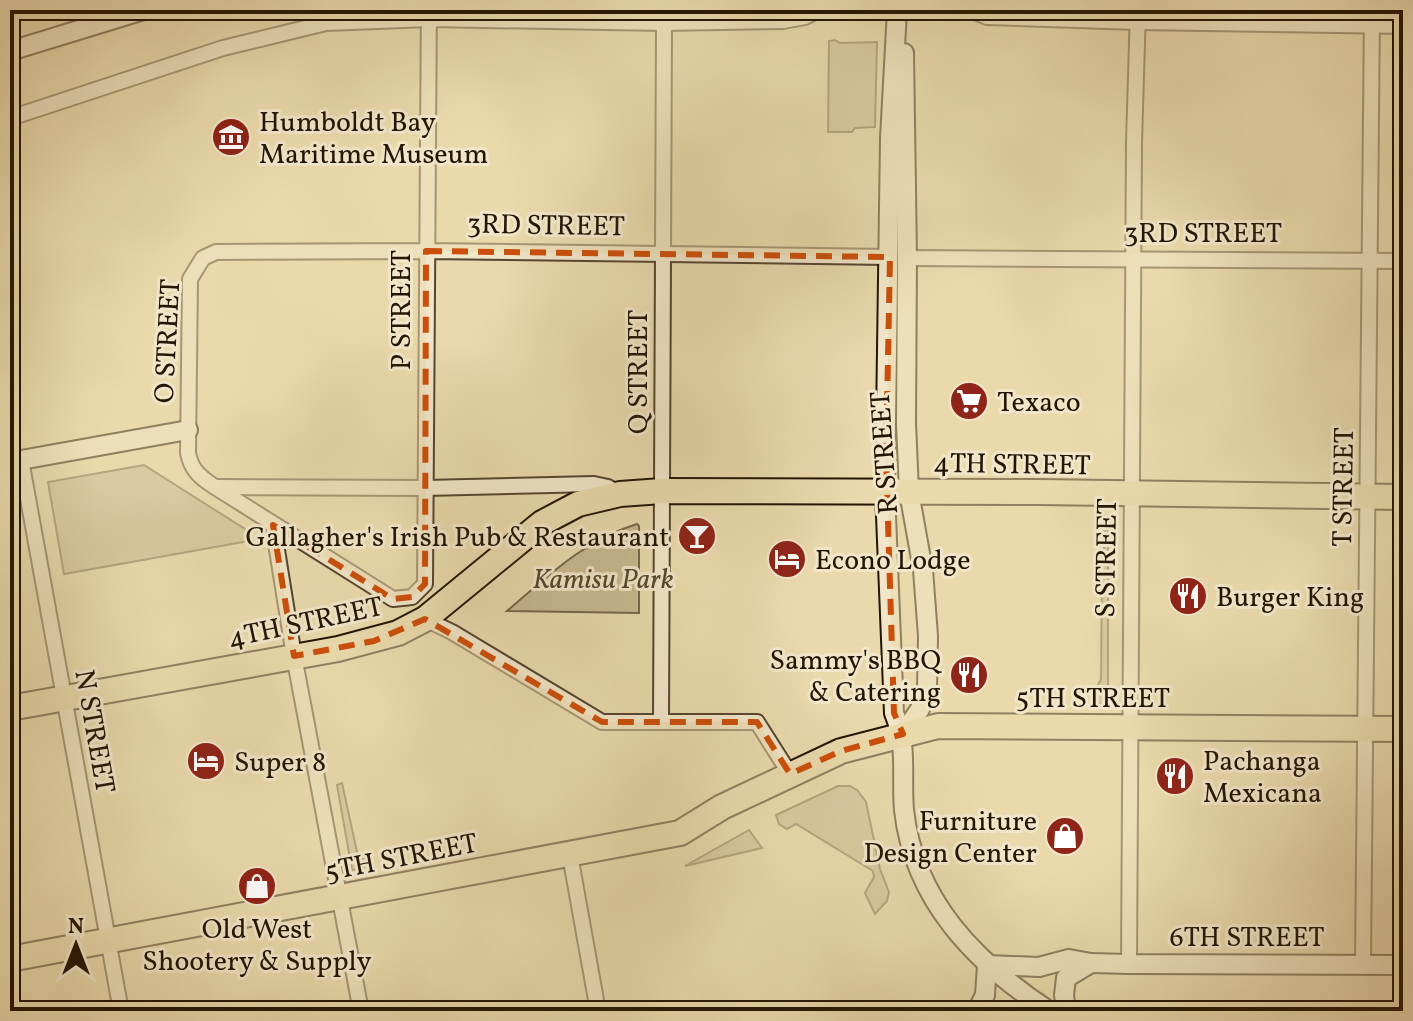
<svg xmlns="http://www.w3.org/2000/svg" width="1413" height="1021" font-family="Vollkorn,serif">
<rect width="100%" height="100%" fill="#e9d9ac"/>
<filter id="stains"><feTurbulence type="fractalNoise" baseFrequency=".0025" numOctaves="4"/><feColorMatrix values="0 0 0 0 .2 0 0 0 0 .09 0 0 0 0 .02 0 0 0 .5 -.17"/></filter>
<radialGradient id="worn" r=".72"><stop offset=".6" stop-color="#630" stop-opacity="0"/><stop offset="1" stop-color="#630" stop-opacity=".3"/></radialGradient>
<g fill="#c8b890" stroke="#76664a" stroke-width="2">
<path d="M835,40L840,43L877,42L875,127L855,128L852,132H828L829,41Z"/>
<path d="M144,465L245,529L249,541L64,574L48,482Z"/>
<path d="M637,524L639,526V613L507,611C547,577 584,540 637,524Z"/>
<path d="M1108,530V701L1105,704H1095V691L1101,679L1102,561L1105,541L1101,531Z"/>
<path d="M342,783L359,861L368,856L365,867L352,870L337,785Z"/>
<path d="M838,786H850L857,790L866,802L880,869L889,892L887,901L875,914L865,893L874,877L873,871L796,824L787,829L779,824L776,815Z"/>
<path d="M749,830L762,848L685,866Z"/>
</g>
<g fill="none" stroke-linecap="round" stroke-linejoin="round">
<g stroke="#55462f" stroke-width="18">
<g id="street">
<path d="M971,10L987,17L1138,22L1403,26"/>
<path d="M429,19C426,207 425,395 425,584L412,597L393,599L215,487C201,478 191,470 188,453L190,279L203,258L216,252L426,251L890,257"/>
<path d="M10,118L223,48L326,23L429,19L664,23L783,21L805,17L819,10"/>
<path d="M907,258L1403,261"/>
<path d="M21,460L121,1011"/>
<path d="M215,487L425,488L594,484L608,487L617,492"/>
<path d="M273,525L294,656L361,1011"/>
<path d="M425,619L452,632L602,722H757L790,774"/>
<path d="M661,722L664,23"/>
<path d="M570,855L598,1011"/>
<path d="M1129,964L1134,142L1138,10"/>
<path d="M1363,965L1372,10"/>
</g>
</g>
<g stroke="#241505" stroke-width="22">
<g id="secondary">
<path d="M897,10L890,138L885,491L894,713C908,747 901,774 904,810C914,901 976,963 1049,1011"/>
<path d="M10,51L144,10"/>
<path d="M10,462L188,430"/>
<path d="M903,734L920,709L927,689L928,636L923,570L909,492L906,423L907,258L904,53"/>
<path d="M987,965L1039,967L1069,959L1091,963L1129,964L1403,965"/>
<path d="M977,1011L985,995L987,965"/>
<path d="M1066,1011L1064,995L1066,978L1091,963"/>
</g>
</g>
<g stroke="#241505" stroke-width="28">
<g id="highway">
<path d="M10,708L338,649L398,633L425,619L542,523L578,504L620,494L662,491L1038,492L1403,497"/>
<path d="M10,959L680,833L722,807L841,751L938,726L1403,729"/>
</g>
</g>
<use href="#street" stroke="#f1e6c9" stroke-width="14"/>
<use href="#secondary" stroke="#f1e6c9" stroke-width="18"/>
<use href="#highway" stroke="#e9d9ac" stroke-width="24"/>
</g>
<path d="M0 0H1413V1021H0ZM426,251L890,257L886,458L894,713L903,734L841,751L790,774L757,722H602L425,619L374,641L294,656L273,525L393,599L412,597L425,584Z" fill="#e9d9ac" fill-opacity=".55" fill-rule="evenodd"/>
<path fill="none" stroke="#cb4f0b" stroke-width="6" stroke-dasharray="16 10" stroke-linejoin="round" d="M426,251L890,257L886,458L894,713L903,734L841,751L790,774L757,722H602L425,619L374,641L294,656L273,525L393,599L412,597L425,584Z"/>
<defs>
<g id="museum-disc" transform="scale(2)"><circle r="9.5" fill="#8f2418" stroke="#f1e6c9"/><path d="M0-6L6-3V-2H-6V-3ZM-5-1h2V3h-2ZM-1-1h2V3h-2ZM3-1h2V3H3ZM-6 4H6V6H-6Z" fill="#fff"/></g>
<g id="supermarket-disc" transform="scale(2)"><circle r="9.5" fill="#8f2418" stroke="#f1e6c9"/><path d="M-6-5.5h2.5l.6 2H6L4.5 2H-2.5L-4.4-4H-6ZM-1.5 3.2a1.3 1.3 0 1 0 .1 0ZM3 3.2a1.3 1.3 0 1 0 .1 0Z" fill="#fff"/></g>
<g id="bar-disc" transform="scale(2)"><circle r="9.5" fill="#8f2418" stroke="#f1e6c9"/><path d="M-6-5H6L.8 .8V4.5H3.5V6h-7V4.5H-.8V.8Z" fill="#fff"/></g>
<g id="hotel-disc" transform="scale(2)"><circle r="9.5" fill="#8f2418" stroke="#f1e6c9"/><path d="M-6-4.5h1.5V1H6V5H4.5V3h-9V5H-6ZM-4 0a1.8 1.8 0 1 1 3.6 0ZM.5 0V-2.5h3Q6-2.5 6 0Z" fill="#fff"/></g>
<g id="restaurant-disc" transform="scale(2)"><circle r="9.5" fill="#8f2418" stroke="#f1e6c9"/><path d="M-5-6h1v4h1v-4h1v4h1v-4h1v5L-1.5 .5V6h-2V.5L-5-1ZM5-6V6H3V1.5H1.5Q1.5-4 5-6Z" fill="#fff"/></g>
<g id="shop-disc" transform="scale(2)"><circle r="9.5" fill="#8f2418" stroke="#f1e6c9"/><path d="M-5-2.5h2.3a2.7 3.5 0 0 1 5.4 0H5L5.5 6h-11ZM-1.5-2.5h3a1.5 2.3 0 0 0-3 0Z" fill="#fff"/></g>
</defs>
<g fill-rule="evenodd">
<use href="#museum-disc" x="231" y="137"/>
<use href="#supermarket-disc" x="969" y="401"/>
<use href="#bar-disc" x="697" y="536"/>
<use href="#hotel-disc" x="787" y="559"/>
<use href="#restaurant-disc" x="1188" y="596"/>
<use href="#restaurant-disc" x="969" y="675"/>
<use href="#hotel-disc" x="206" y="761"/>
<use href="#restaurant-disc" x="1175" y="776"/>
<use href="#shop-disc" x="1065" y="836"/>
<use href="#shop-disc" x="257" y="886"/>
</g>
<g text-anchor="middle" stroke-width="6" stroke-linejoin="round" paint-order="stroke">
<g font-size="28" fill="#241505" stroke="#f1e6c9" text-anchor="start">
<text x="259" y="131">Humboldt Bay<tspan x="259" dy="32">Maritime Museum</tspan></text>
<text x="997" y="411">Texaco</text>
<text x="669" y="546" text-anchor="end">Gallagher's Irish Pub &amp; Restaurant</text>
<text x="815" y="569">Econo Lodge</text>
<text x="1216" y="606">Burger King</text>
<text x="941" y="669" text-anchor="end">Sammy's BBQ<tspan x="941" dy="32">&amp; Catering</tspan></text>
<text x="1203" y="770">Pachanga<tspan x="1203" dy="32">Mexicana</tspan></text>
<text x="234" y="771">Super 8</text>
<text x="1037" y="830" text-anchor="end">Furniture<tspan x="1037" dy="32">Design Center</tspan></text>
<text x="257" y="938" text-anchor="middle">Old West<tspan x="257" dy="32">Shootery &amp; Supply</tspan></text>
</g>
<g font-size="28" fill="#241505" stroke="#f1e6c9">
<text transform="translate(546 224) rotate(1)" y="10">3RD STREET</text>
<text x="1203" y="242">3RD STREET</text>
<text transform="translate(400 310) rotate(-90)" y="10">P STREET</text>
<text transform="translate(166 341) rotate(-87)" y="10">O STREET</text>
<text transform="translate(637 372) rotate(-90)" y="10">Q STREET</text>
<text transform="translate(883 453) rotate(-94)" y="10">R STREET</text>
<text transform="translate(1012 463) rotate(1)" y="10">4TH STREET</text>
<text transform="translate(1342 487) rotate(-89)" y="10">T STREET</text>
<text transform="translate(1105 558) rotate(-89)" y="10">S STREET</text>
<text transform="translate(305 621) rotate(-12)" y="10">4TH STREET</text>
<text x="1093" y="707">5TH STREET</text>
<text transform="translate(96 731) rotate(80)" y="10">N STREET</text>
<text transform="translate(401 856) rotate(-11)" y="10">5TH STREET</text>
<text x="1247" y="946">6TH STREET</text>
</g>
<g font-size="28" font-style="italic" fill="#55462f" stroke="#f1e6c9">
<text x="603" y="588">Kamisu Park</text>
</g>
</g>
<rect width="1413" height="1021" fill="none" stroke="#e9d9ac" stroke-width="40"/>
<rect x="12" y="12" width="1389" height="997" fill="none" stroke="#241505" stroke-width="4"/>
<rect x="20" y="20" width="1373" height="981" fill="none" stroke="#241505" stroke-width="2"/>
<g transform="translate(76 945)" stroke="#f1e6c9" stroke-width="6" paint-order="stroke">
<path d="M0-6L14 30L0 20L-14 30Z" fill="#241505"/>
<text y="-12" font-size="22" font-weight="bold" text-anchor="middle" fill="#241505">N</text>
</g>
<rect width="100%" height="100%" filter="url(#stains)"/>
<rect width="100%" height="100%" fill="url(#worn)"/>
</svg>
